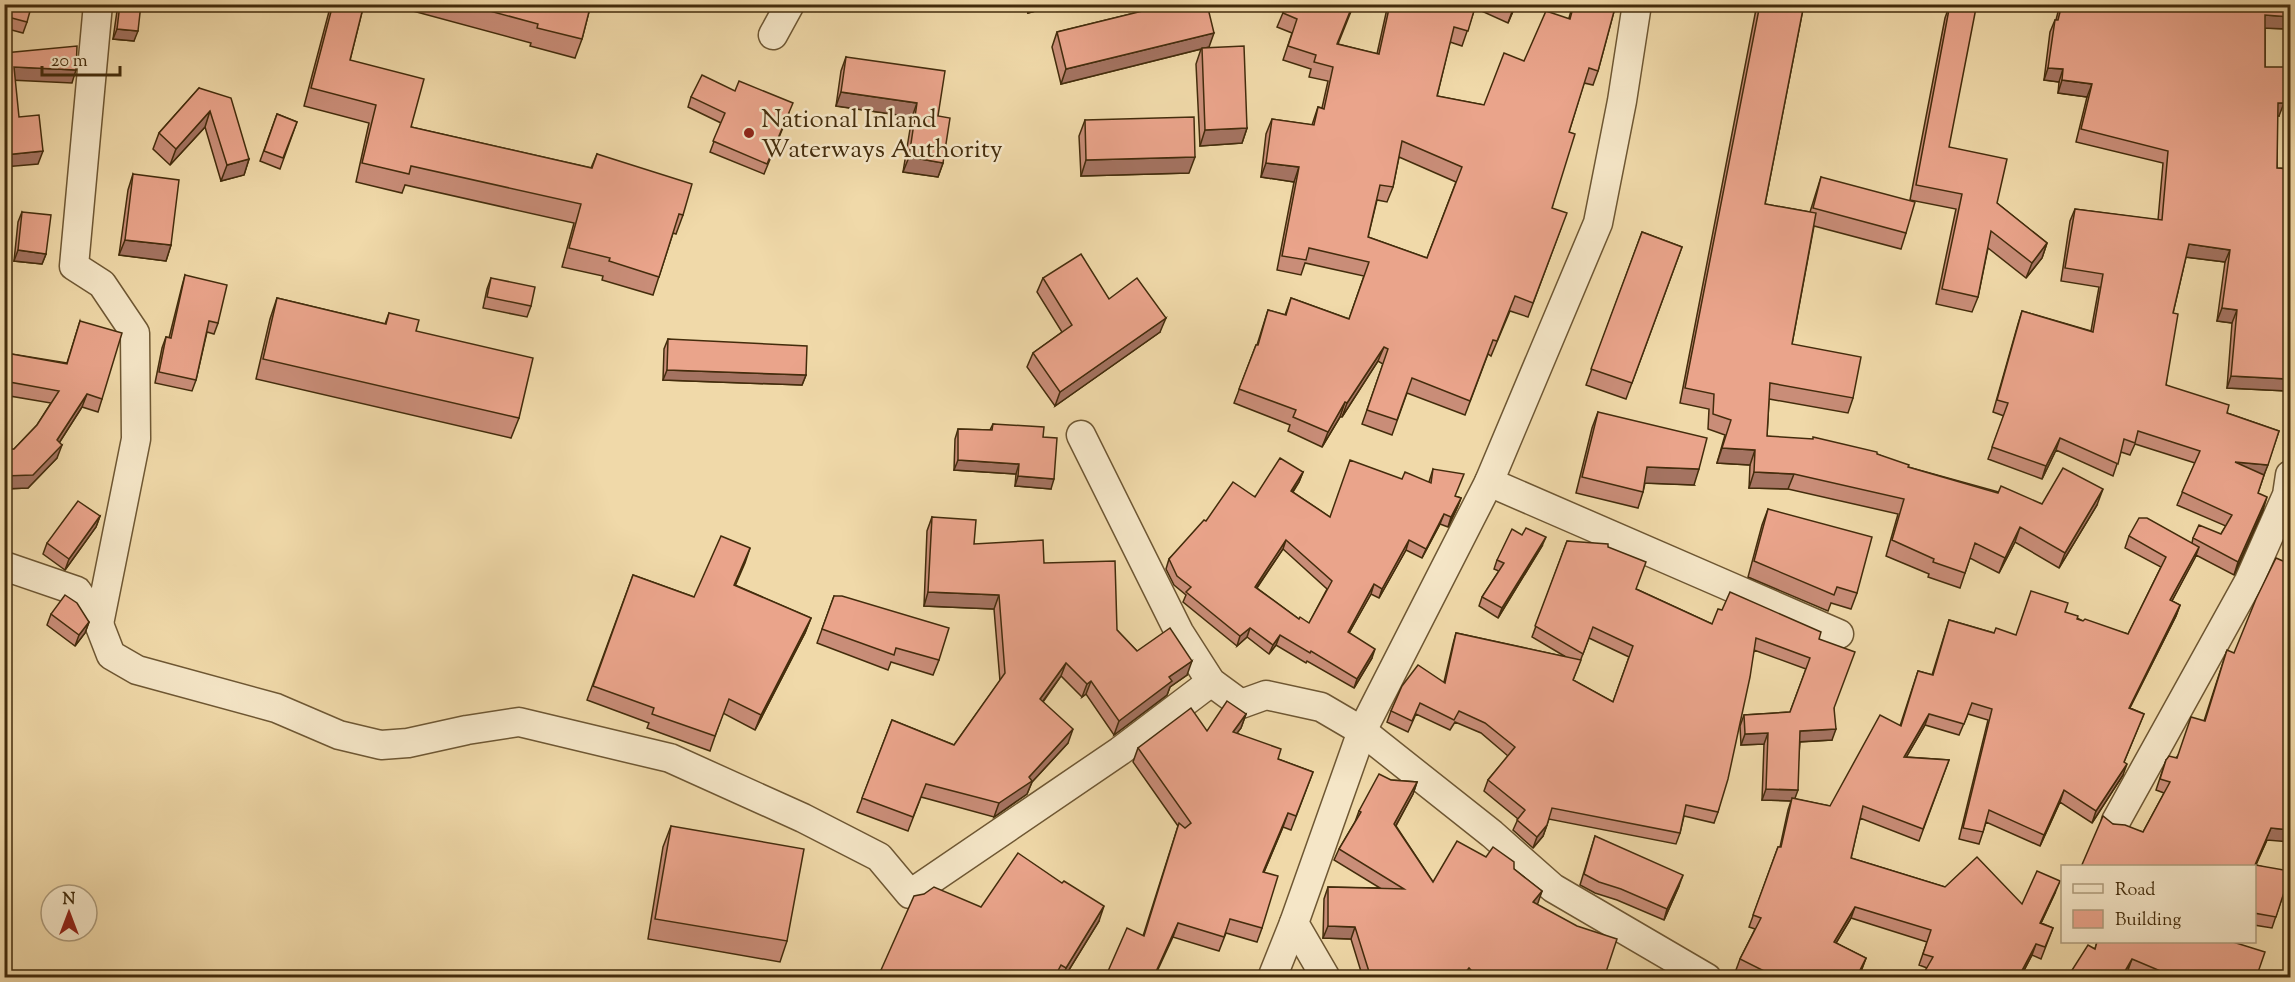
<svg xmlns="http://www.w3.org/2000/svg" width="2295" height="982" font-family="'Sorts Mill Goudy',serif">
<rect width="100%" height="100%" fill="#f0d9a9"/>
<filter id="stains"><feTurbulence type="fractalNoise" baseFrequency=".00333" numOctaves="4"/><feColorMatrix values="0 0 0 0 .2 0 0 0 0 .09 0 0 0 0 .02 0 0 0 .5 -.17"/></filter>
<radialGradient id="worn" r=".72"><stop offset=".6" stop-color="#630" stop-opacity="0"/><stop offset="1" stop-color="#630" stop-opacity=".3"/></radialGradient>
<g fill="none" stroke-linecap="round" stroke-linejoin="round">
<g stroke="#6e5733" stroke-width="31">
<g id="street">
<path d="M98,4L74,266L102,284L135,333L136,439L99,624"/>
<path d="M773,35L790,4"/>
<path d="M1081,435L1179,632L1211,682L1241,704L1266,695L1321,707L1362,731L1492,834L1553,888L1707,978"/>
<path d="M1489,482L1839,634"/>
<path d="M4,566L77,591L99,624L111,655L137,670L276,708L339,735L381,745L408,743L467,730L519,722L670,758L803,818L879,857L910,894L1120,751L1211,682"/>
<path d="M2116,821L2249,581L2287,495L2290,475"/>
<path d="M1272,978L1294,923"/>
<path d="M1326,978L1294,923L1362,731L1489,482L1598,223L1622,101L1637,4"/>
</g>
</g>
<use href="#street" stroke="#f5e6c7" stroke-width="28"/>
</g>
<g fill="#c98d78" stroke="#432c0c" stroke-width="1.5" fill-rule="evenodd">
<path d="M4,4L27,22L23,33L4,28Z"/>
<path d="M118,4H141L134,41L113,39Z"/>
<path d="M331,4H364L350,60L411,127L591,168L597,154L683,215L676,234L673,233L653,295L602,280L603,276L562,267L574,223L405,185L402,193L356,182L369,123L304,106Z"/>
<path d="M387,4H591L582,39L575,58L530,46L531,43Z"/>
<path d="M1026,4H1062L1028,13Z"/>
<path d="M1149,4H1207L1209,47L1247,128L1242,143L1200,146L1196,64L1201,49L1061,84L1052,47L1057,32L1151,9Z"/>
<path d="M1275,4H1354L1338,44L1377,54L1388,4H1516L1508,23L1475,8L1462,46L1450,42L1437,96L1484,105L1524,61L1569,18L1573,4H1616L1598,71L1593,85L1584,83L1569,132L1552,208L1561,228L1528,317L1510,311L1491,356L1488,354L1465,415L1407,393L1392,435L1362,424L1383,364L1378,361L1342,417H1340L1322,447L1288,431L1290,425L1234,403L1256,345H1257L1268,310L1285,315L1291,298L1349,319L1364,276L1305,263L1301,275L1277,270L1294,182L1261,177L1266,134L1272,119L1312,125L1318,107L1322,108L1328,81L1309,77L1311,69L1283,60L1292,33L1277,27L1285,8ZM1399,157L1456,182L1427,258L1368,237L1377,200L1387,202L1393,187Z"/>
<path d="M1757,4H1804L1765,204L1810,212L1821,177L1906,233L1901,249L1814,226L1792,344L1853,398L1848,413L1769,399L1767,436L1877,454L1908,467L2042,504L2097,505L2059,568L2015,542L1999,573L1970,558L1960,588L1928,577L1929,574L1886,556L1898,514L1788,489L1749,488L1750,465L1717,463L1725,435L1708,429L1709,409L1680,403Z"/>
<path d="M1950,4L1949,147L1997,203L2047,243L2042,258L2026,278L1988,248L1978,297L1972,312L1936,304L1956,209L1910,200L1945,18Z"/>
<path d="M2060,4H2290V29L2265,28V67L2279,116H2277V168L2290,169V381L2287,391L2227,388L2232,323L2217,321L2225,262L2186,257L2173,313L2166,385L2227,413L2279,431L2258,493L2263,510L2234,575L2196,555L2172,601L2180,605L2176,616L2130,708L2144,714L2124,762L2123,775L2092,823L2060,802L2040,846L1986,822L1983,832L1979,844L1959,839L1988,720L1968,714L1959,735L1925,725L1906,757L1949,760L1919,841L1860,818L1851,858L1945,887L2022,904L2055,893L2041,923L2053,928L2041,959L2032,955L2020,978H1921L1927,968L1919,965L1927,942L1851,918L1836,943L1866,958L1858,978H1750L1736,970L1740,959L1755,929L1749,927L1778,847H1780L1788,810L1791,801L1762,800L1764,744L1741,745L1740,726L1744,715L1790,712L1806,669L1754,650L1718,812L1714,823L1684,816L1680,833L1676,844L1549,819L1543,836L1533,848L1513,830L1518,819L1484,791L1488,780L1508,756L1481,733L1455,722L1450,730L1416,714L1408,732L1387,722L1391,711L1444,682L1453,644L1456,633L1566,657L1532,637L1567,541L1608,547L1636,589L1712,624L1819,639L1834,708L1832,740L1800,742L1795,799L1830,806L1900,726L1918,671L1932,675L1949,620L1994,633L2016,635L2065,612L2083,621L2128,634L2161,567L2125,548L2129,536L2192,543L2193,538L2221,534L2226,526L2177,505L2195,463L2135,444L2130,455L2121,452L2113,476L2056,450L2042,479L1988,459L2004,416L1993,412L2018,324L2022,311L2091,331L2099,287L2061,281L2070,221L2075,209L2158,220L2163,163L2076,142L2087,97L2058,93L2059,82L2044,80L2050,32L2055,20H2056ZM1589,638L1629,657L1613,702L1573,680Z"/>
<path d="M846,57L938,116L943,163L938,177L903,172L912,117L836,106L841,71Z"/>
<path d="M199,88L249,159L244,175L221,181L205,127L170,165L153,149L159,133Z"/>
<path d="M735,91L789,113L764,174L710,152L721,123L688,107L691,97Z"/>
<path d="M277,114L297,122L280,169L260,161Z"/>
<path d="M1085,120L1189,173L1081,176L1079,136Z"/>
<path d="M133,174L171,245L166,261L119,255L128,190Z"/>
<path d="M22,212L46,254L42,264L14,261L18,222Z"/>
<path d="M1642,232L1682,247L1626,399L1586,385Z"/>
<path d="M185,275L218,323L214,334L207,332L196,380L192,391L155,383L162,348L166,337L169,338L182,286Z"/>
<path d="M491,278L531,306L527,317L483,308L487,289Z"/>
<path d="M1043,278L1109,299L1160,332L1055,406L1027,367L1033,353L1062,332L1037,292Z"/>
<path d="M277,298L385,324L389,313L519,418L511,438L256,379L270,319Z"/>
<path d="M80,321L102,399L98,412L82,407L59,443L57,458L28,488L4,489V450L14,449L37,425L51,403L4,395V358L6,353L67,363Z"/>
<path d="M668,339L806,375L802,385L663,380L664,349Z"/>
<path d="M1598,412L1694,485L1645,483L1643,492L1638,508L1576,493L1592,428Z"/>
<path d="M993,424L1043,437L1051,489L1015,486L1016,474L954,470L955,439L958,429L990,430Z"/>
<path d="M1433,469L1455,496L1461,498L1457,508L1448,527L1440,524L1422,558L1406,550L1379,598L1371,594L1349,633L1372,658L1354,688L1307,661L1306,663L1276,645L1269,654L1247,637L1237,646L1183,602L1186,595L1174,585L1166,569L1169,559L1206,521L1303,472L1299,482L1293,492L1330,517L1402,479L1429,482ZM1283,549L1327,589L1309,623L1299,619L1257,588Z"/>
<path d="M1768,509L1857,593L1851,609L1831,603L1828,611L1748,577L1762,525Z"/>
<path d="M100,516L96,527L65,570L43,554L47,543Z"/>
<path d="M932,517L974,544L1044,563L1117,630L1137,651L1187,675L1170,687L1167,695L1114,735L1086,694L1082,697L1061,676L1043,702L1068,743L1032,782L1027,794L994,817L921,797L908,831L857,812L892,720L954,745L1000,681L994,609L924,606L927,531Z"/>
<path d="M1542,546L1498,618L1479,606L1482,597L1499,571L1494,569L1497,560Z"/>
<path d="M750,548L735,585L811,618L805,633L755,730L723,713L710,751L647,728L649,723L587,700L633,575L694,597Z"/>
<path d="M834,596L939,660L933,675L891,662L888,670L817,643Z"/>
<path d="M51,614L89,622L85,633L75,646L47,625Z"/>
<path d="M2226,653L2267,840L2256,865L2290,874L2272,928L2254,925V867L2113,824L2143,832L2164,793L2156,790L2166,760L2176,758L2204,721Z"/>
<path d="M1246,714L1241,728L1237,733L1278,759L1313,772L1291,830L1283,827L1264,872L1262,928L1257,942L1226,933L1219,951L1173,937L1105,978L1143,936L1178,826L1133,762L1138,748L1207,731Z"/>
<path d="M1391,780L1417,782L1413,794L1396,826L1433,882L1486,857L1514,869L1542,891L1536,904L1604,978H1363L1351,939L1323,938L1324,899L1328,887L1380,888L1334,860L1339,849L1355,822L1359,811Z"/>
<path d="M671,826L787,941L780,962L648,939L663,847Z"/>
<path d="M1595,836L1679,886L1664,920L1617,900L1595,893L1580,885Z"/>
<path d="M981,907L1099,921L1064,978H879L881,970Z"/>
<path d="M2097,942H2233L2256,978H2145L2128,970L2095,949Z"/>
</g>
<g fill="#a47361" stroke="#432c0c" stroke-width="1.5">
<path d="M1031,4H1062L1028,13Z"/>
<path d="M1515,4H1516L1508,23L1513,9Z"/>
<path d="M2265,15L2290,17V29L2261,28Z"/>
<path d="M117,29L138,31L134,41L113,39Z"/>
<path d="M1214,33L1209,47L1061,84L1066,69Z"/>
<path d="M14,67L76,70L72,83L10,80Z"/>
<path d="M2048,68L2063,69L2059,82L2044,80Z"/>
<path d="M2062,80L2092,84L2087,97L2058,93Z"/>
<path d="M841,92L917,103L912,117L836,106Z"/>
<path d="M2278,103H2284L2279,116L2273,115Z"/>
<path d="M210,111L205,127L170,165L176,149Z"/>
<path d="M1247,128L1242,143L1200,146L1205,130Z"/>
<path d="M43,151L38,164L4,167V155Z"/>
<path d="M909,157L943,163L938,177L903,172Z"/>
<path d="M1195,157L1189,173L1081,176L1086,160Z"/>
<path d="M249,159L244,175L221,181L227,165Z"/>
<path d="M1266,163L1299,167L1294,182L1261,177Z"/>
<path d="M125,240L171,245L166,261L119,255Z"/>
<path d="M2047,243L2042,258L2026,278L2032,263Z"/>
<path d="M2189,244L2230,250L2225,262L2185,257Z"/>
<path d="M18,250L46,254L42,264L14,261Z"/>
<path d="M2222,308L2237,310L2232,323L2217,321Z"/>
<path d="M1166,318L1160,332L1055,406L1060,392Z"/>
<path d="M1384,347L1378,361L1342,417L1347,403Z"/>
<path d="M667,370L806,375L802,385L663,380Z"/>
<path d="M2231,376L2290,379V381L2287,391L2227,388Z"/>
<path d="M87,394L82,407L52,454L57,440Z"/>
<path d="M1345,402L1340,417L1322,447L1328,432Z"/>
<path d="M2060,438L2056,450L2042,479L2046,466Z"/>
<path d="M62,445L57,458L28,488L4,489V476Z"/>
<path d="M1722,448L1755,450L1750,465L1717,463Z"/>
<path d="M958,460L1019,464L1016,474L954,470Z"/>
<path d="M2235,462L2268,465L2263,477Z"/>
<path d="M1647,467L1699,469L1694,485L1642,483Z"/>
<path d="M1303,472L1299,482L1287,500L1291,491Z"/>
<path d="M1754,472L1794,474L1788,489L1749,488Z"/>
<path d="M1018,476L1054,479L1051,489L1015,486Z"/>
<path d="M2103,489L2097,505L2059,568L2065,553Z"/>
<path d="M2267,497L2263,510L2234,575L2238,562Z"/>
<path d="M1461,498L1457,508L1448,527L1451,517Z"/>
<path d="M1444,514L1440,524L1422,558L1426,549Z"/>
<path d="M100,516L96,527L65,570L69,559Z"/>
<path d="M2020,527L2015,542L1999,573L2005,558Z"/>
<path d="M1546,537L1542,546L1498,618L1502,608Z"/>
<path d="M1286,540L1283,549L1251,596L1255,587Z"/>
<path d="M1409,540L1406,550L1379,598L1382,589Z"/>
<path d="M2199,547L2195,558L2166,612L2170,600Z"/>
<path d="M750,548L745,563L729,600L734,585Z"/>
<path d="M1374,584L1371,594L1344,642L1348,632Z"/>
<path d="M928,592L999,595L994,609L924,606Z"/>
<path d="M2180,605L2176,616L2124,719L2129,708Z"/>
<path d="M811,618L805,633L755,730L761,715Z"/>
<path d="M89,622L85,633L75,646L79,635Z"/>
<path d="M1250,628L1247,637L1237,646L1240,636Z"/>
<path d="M1280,635L1276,645L1269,654L1273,645Z"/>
<path d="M1375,649L1372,658L1354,688L1357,679Z"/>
<path d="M1192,661L1187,675L1170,687L1167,695L1114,735L1119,721L1169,677Z"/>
<path d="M1066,663L1061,676L1035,712L1040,699Z"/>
<path d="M1091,681L1086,694L1082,697L1087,684Z"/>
<path d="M1246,714L1241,728L1228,745L1233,732Z"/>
<path d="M1929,714L1925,725L1900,768L1904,757Z"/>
<path d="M1073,729L1068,743L1032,782L1027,794L994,817L999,803L1029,777Z"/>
<path d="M1836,729L1832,740L1796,742L1800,731Z"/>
<path d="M1768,733L1764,744L1741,745L1745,734Z"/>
<path d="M2127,764L2123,775L2092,823L2096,811Z"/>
<path d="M1417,782L1413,794L1390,836L1394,824Z"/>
<path d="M1766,789L1798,790L1794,801L1762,800Z"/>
<path d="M2064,790L2060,802L2040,846L2044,835Z"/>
<path d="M1288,813L1283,827L1258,886L1263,872Z"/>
<path d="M1547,825L1543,836L1533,848L1537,837Z"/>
<path d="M2271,828L2290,830V842L2267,840L2254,868Z"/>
<path d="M1683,875L1679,886L1664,920L1667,909Z"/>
<path d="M2060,881L2055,893L2036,934L2040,923Z"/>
<path d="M1542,891L1538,903L1529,914L1533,902Z"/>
<path d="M1104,906L1099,921L1064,978H1062L1066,968Z"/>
<path d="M1855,907L1851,918L1830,953L1834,942Z"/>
<path d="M1178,923L1173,937L1154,978H1153Z"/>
<path d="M1328,926L1355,927L1351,939L1323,938Z"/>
<path d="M2036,944L2032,955L2020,978H2018Z"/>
<path d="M1866,958L1862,969L1858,978H1856Z"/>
<path d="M2132,959L2128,970L2124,978H2121Z"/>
<path d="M1469,968L1465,978H1461Z"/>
</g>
<g fill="#eaa48b" stroke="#432c0c" stroke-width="1.5" fill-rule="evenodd">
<path d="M4,4H32L27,22L4,16Z"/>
<path d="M120,4H141L138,31L117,29Z"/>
<path d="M333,4H364L350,60L424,79L411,127L592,168L597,154L692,184L683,215L679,214L659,277L609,261L610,258L569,248L581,204L411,166L409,174L362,163L376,105L311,88Z"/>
<path d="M464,4H591L582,39L537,28L538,24Z"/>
<path d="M1158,4H1207L1214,33L1066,69L1057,32L1159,7Z"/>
<path d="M1286,4H1353L1337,44L1379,54L1390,4H1476L1468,31L1454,27L1437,96L1484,105L1504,53L1524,61L1546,11L1570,19L1574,4H1616L1598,71L1589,68L1569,132L1575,134L1552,208L1567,213L1533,303L1515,296L1497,341L1493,340L1470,401L1412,378L1397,420L1367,410L1388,349L1384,347L1347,403L1345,402L1328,432L1293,417L1296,410L1239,389L1256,345H1258L1268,310L1286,315L1291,298L1349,319L1369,262L1309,248L1306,260L1282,256L1299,167L1266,163L1272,119L1314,125L1318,107L1324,109L1333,67L1314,62L1316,55L1288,46L1297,19L1283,13ZM1402,141L1462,167L1427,258L1368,237L1380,185L1393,187Z"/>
<path d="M1504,4H1515L1513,9Z"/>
<path d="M1760,4H1804L1765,204L1816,213L1792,344L1861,357L1853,398L1770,383L1767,436L1813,439V437L1877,452V454L1909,465L1908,467L1998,493L2001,486L2042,504L2063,468L2103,489L2065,553L2020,527L2005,558L1975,543L1965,573L1933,562L1934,559L1892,540L1904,499L1794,474L1754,472L1755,450L1722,448L1731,420L1713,414L1714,394L1685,388Z"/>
<path d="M1950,4H1960L1976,8L1949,147L2007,159L1997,203L2047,243L2032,263L1991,231L1978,297L1942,289L1962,194L1916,185Z"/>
<path d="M2062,4H2290V17L2265,15V67H2285L2284,103H2278L2277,168L2290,169V379L2231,376L2237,310L2222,308L2230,250L2189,244L2173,313L2178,314L2166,385L2229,405L2227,413L2279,431L2268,465L2235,462L2264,475L2258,493L2267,497L2238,562L2193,538L2199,525L2221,534L2232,515L2182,492L2200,451L2138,431L2135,443L2124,439L2118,464L2060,438L2046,466L1992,447L2008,403L1997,400L2022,311L2093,332L2103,274L2065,268L2075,209L2162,220L2168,151L2081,129L2092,84L2062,80L2063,69L2048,68L2055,20H2058Z"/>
<path d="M77,46L76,70L14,67L19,117L39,115L43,151L4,155V53Z"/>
<path d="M1244,46L1247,128L1205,130L1202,48Z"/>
<path d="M846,57L945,71L938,116L950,118L943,163L909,157L917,103L841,92Z"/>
<path d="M702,75L735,91L739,81L793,103L767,164L713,141L725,113L691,97Z"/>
<path d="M199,88L231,98L249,159L227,165L210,111L176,149L159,133Z"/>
<path d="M277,114L297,122L283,158L264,151Z"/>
<path d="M1194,117L1195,157L1086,160L1085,120Z"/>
<path d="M133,174L179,180L171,245L125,240Z"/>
<path d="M1821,177L1915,202L1906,233L1813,208Z"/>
<path d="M22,212L51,215L46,254L18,250Z"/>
<path d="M1642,232L1682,247L1632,383L1591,369Z"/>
<path d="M1081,254L1109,299L1137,278L1166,318L1060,392L1033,353L1072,325L1043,278Z"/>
<path d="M185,275L227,285L218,323L209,321L196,380L159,372L166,337L171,338Z"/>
<path d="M491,278L535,287L531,306L487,297Z"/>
<path d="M277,298L386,324L389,313L419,320L416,331L533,358L519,418L263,359Z"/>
<path d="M80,321L122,333L102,399L87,394L57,440L62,445L33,475L4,476V450L14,449L37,425L59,391L4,381V363L6,353L67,364Z"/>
<path d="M668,339L807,346L806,375L667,370Z"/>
<path d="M1598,412L1707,438L1699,469L1647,467L1643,492L1582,477Z"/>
<path d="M993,424L1044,427L1043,437L1057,438L1054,479L1018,476L1019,464L958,460V429L992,430Z"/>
<path d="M1280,458L1303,472L1291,491L1330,517L1350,460L1402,479L1405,472L1431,483L1433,469L1464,474L1455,496L1461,498L1451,517L1444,514L1426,549L1409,540L1382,589L1374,584L1348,632L1375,649L1357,679L1311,651L1310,653L1280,635L1273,645L1250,628L1240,636L1186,592L1191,587L1177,576L1169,559L1204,520L1206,521L1233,482L1255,497ZM1286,540L1332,581L1309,623L1300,617L1299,619L1255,587Z"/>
<path d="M78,501L100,516L69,559L47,543Z"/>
<path d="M1768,509L1872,537L1857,593L1837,587L1834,595L1754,561Z"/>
<path d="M932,517L976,520L974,544L1043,540L1044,563L1115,561L1117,630L1137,651L1170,628L1192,661L1169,677L1172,681L1119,721L1091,681L1087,684L1066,663L1040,699L1073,729L1029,777L1032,781L999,803L926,784L913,817L862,798L892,720L954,745L1005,673L999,595L928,592Z"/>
<path d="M2139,518H2147L2199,547L2170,600L2180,605L2129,708L2144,714L2124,762L2127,764L2096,811L2064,790L2044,835L1989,810L1983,832L1963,828L1992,709L1972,703L1964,724L1929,714L1904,757L1949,760L1923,829L1863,806L1851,858L1945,887L1977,857L2022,904L2037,871L2060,881L2040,923L2053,928L2045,947L2036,944L2018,978H1921L1933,957L1923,954L1931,930L1855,907L1834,942L1866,958L1856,978H1775L1776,977L1740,959L1761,918L1753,915L1778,847H1781L1792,798L1830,806L1880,715L1901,726L1918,671L1933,675L1949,620L1994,633L1996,628L2016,635L2031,591L2068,603L2065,612L2078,616L2077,619L2083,621L2085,619L2128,634L2166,557L2129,536Z"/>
<path d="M1526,528L1546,537L1502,608L1482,597L1504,563L1497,560L1512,529L1522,535Z"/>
<path d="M721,536L750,548L734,585L811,618L761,715L729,699L715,736L652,714L654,708L593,686L633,575L694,597Z"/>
<path d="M1567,541L1608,544V547L1646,562L1636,589L1712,624L1718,609L1722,610L1730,592L1821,632L1819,639L1855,652L1834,708L1836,729L1800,731L1798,790L1766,789L1768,733L1745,734L1744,715L1790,712L1810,658L1756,638L1750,677L1728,779L1718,812L1686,805L1680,833L1552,808L1547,825L1537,837L1517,820L1525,810L1488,780L1515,747L1485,723L1459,711L1454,720L1420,703L1412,721L1391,711L1402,686L1418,665L1445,683L1456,633L1581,660L1573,680L1613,702L1633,646L1593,627L1583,654L1535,626Z"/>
<path d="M2276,558L2290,564V830L2271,828L2255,865L2290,871V874L2276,917L2254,913V867H2081L2103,816L2113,824L2125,825L2143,832L2170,782L2160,779L2166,760L2169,756L2177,758L2191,717L2205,721L2226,653L2227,650L2234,653L2256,599Z"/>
<path d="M65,595L77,603L89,622L79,635L51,614Z"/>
<path d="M834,596H842L949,628L939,660L896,648L894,655L822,629Z"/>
<path d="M1227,701L1246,714L1233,732L1281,749L1278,759L1313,772L1296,816L1288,813L1263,872L1278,876L1262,928L1230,919L1224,937L1178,923L1154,976L1156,978H1105L1127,928L1144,936L1179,823L1185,828L1191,823L1138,748L1191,708L1207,731Z"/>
<path d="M1379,774L1391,780L1417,782L1394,824L1433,882L1457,841L1486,857L1493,847L1514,862V869L1542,891L1533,902L1577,926L1617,939L1604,978H1478L1469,968L1461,978H1401L1400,975L1387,978H1371L1355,927L1328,926V887L1404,889L1339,849L1361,812L1359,811Z"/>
<path d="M671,826L804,849L787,941L655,919Z"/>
<path d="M1595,836L1683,875L1667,909L1621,889L1599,882L1584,874Z"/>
<path d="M1018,853L1062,883L1064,881L1104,906L1066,968L1061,965L1054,978H899L881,970L914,896L924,894L934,887L981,907Z"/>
<path d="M2097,942H2233L2265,952L2256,978H2177L2132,959L2121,978H2067L2088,945L2095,949Z"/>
</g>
<circle fill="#8f2418" stroke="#f5e6c7" stroke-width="2" cx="749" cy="133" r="6"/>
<g text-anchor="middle" stroke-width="5" stroke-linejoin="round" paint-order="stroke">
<g font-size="26" fill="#432c0c" stroke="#f5e6c7" text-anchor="start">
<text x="761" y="127">National Inland<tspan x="761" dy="30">Waterways Authority</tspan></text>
</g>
</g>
<rect width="2295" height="982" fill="none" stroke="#f0d9a9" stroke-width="24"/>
<rect x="6" y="6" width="2283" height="970" fill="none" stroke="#432c0c" stroke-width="3"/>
<rect x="12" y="12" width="2271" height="958" fill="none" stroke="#432c0c" stroke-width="1.5"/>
<rect x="2061" y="865" width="195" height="78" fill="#f5e6c7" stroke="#ae9c7c" stroke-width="1.5"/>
<rect x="2073" y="884" width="30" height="9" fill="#f5e6c7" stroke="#ae9c7c" stroke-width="1.5"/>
<text x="2115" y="895" font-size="18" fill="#432c0c">Road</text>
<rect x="2073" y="910" width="30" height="18" fill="#eaa48b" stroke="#ae9c7c" stroke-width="1.5"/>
<text x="2115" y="925" font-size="18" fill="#432c0c">Building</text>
<g transform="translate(69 913)"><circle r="28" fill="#f5e6c7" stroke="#ae9c7c" stroke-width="1.5"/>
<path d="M0-4.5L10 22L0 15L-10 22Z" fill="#8f2418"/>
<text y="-9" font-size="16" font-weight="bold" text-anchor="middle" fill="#432c0c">N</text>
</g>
<path d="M42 66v9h78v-9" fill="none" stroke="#432c0c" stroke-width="3"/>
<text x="51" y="66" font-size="18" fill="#432c0c" stroke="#f5e6c7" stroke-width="4.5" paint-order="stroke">20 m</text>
<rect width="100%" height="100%" filter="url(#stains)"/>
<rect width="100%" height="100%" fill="url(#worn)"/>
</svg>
